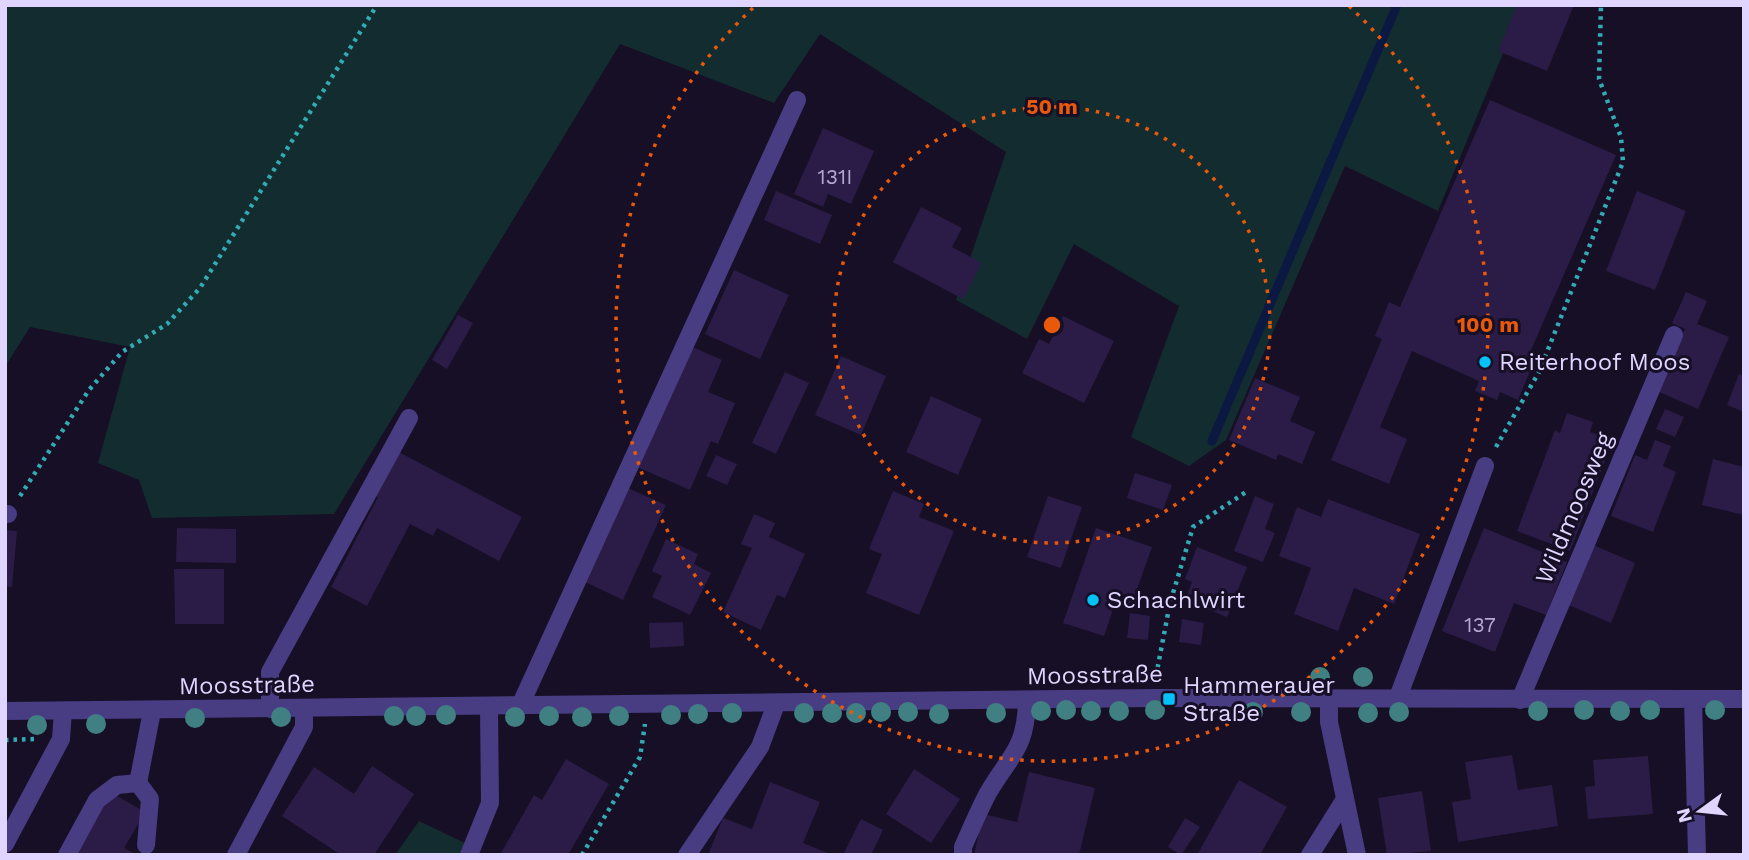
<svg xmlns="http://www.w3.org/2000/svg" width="1749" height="860" font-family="'Work Sans',sans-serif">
<rect width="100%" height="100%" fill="#160f25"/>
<g fill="#132c2f">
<path d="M5,5H1523L1438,211L1345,166L1226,440L1189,466L1131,437L1179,306L1074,244L1027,339L956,300L1006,152L820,34L774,103L620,44L334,514L152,518L139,480L98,463L130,347L30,327L5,367Z"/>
<path d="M419,821L467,844L462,855H395Z"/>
</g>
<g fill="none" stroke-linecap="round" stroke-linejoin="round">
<path stroke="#0b1842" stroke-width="9" d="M1212,441L1397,5"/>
</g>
<g fill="#2a1c46">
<path d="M1517,5H1574L1547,71L1498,51Z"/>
<path d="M1490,100L1616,155L1528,357L1535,359L1518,400L1500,392L1497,400L1475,391L1479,381L1412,351L1380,427L1407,439L1389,484L1331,460L1382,339L1375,336L1389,302L1400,307Z"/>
<path d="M823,128L874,151L851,204L828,194L823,207L794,194Z"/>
<path d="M776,191L832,215L820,244L764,220Z"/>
<path d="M1637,191L1686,211L1655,290L1606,271Z"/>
<path d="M921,207L962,228L952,247L982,263L963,299L893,262Z"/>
<path d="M734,270L789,295L760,359L705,334Z"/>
<path d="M1686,292L1707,301L1697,324L1729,337L1698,409L1657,391L1685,329L1672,323Z"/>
<path d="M458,315L473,323L447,369L432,360Z"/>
<path d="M1063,316L1114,341L1084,403L1022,373L1039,339L1049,344Z"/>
<path d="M688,345L722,360L708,392L735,403L718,444L711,441L690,490L637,467Z"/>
<path d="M841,356L886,376L861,435L815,415Z"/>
<path d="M785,372L809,383L776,454L752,443Z"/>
<path d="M1739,374L1744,376V412L1727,405Z"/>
<path d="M1255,378L1300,397L1290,421L1315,432L1302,464L1278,454L1276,460L1229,440Z"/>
<path d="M931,396L982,419L958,475L906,452Z"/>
<path d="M1665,409L1684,417L1675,437L1656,429Z"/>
<path d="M1567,413L1593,422L1590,432L1607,438L1603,448L1609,450L1570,551L1517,531L1555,430L1560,433Z"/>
<path d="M1655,440L1671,446L1663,466L1676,472L1653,532L1611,516L1635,455L1647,460Z"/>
<path d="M397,451L522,517L499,561L437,528L433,536L410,524L367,606L331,587L378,497L374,495Z"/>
<path d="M716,455L737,464L727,485L706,476Z"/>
<path d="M1713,459L1744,467V515L1702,505Z"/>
<path d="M1135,473L1172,485L1163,510L1127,498Z"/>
<path d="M623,486L666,505L623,600L581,580Z"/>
<path d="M893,491L924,504L919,517L954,531L919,615L866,593L882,554L869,549Z"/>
<path d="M1048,496L1082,507L1061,568L1027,557Z"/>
<path d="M1255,496L1274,504L1265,529L1275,533L1263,562L1234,551Z"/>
<path d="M1328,499L1420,534L1394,604L1354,588L1338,631L1294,614L1311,568L1279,556L1297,507L1321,517Z"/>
<path d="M754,514L775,523L769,537L805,554L785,598L777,595L761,630L723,612L752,548L741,544Z"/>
<path d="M177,528L236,529V563L176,562Z"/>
<path d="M1096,528L1152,547L1131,606L1116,601L1104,636L1063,623Z"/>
<path d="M1484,528L1567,562L1546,615L1514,603L1495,652L1442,631Z"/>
<path d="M5,530L17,531L12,587L5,586Z"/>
<path d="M666,539L698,554L694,564L711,573L690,615L652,597L662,576L652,571Z"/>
<path d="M1591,544L1635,563L1611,623L1566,604Z"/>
<path d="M1197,547L1247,567L1227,617L1185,600L1192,582L1185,579Z"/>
<path d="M174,569H224V624H175Z"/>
<path d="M1130,613L1150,616L1148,640L1127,638Z"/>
<path d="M1182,619L1204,623L1201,645L1179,642Z"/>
<path d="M683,622L684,646L650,648L649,623Z"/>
<rect x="1112" y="678" width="24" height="4"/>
<path d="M1512,755L1518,790L1552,785L1558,826L1458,842L1452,802L1471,799L1465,762Z"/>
<path d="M1648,756L1653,814L1588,819L1585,787L1595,786L1593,760Z"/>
<path d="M566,759L609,784L568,855H500L534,795L542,800Z"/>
<path d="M372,766L414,794L374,855H341L282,816L314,767L354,794Z"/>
<path d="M914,769L960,799L931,843L886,814Z"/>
<path d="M1029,772L1095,788L1079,855H974L983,814L1017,822Z"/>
<path d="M1239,780L1287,807L1260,855H1197Z"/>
<path d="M770,782L820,802L803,843L832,855H708L723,818L752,829Z"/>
<path d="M1422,791L1431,851L1387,855L1378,798Z"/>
<path d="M110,792L145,812L124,848L137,855H74Z"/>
<path d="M1185,818L1200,827L1181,855L1168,847Z"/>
<path d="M861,819L883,830L871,855H843Z"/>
</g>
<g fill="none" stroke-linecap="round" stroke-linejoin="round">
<g stroke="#32abb4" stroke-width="4.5" stroke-dasharray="3.5 5" stroke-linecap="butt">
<path d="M1496,447L1539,372L1623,162L1621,137L1599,79L1601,5"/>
<path d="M20,496L89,390L122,352L167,324L200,288L377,5"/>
<path d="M1156,676L1170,603L1193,527L1249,490"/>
<path d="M5,740L35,739"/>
<path d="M582,855L640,757L645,724"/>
</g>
<g stroke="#483c83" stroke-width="18">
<path d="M5,514H8"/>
<path d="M1329,699V722L1357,855"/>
<path d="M1693,699L1697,855"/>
<path d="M1397,700L1485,466"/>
<path d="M1520,700L1674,335"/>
<path d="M519,708L797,100"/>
<path d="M270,709V672L409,418"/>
<path d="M5,711L1155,698L1744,699"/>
<path d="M138,783L150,799L146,845"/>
<path d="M5,844L61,739L63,711"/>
<path d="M67,855L97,800L117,785L138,783L152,711"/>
<path d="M236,855L304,727V709"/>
<path d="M469,855L490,803L489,708"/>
<path d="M687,855L760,747L776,704"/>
<path d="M963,855V847C971,829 979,810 988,793C1011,754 1026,749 1027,700"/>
<path d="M1310,855L1345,799"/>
</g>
</g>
<g fill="#408082">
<circle cx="1320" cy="677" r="10"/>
<circle cx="1363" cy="677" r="10"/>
<circle cx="1066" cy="710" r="10"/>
<circle cx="1155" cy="710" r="10"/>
<circle cx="1584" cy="710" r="10"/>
<circle cx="1650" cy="710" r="10"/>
<circle cx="1715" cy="710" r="10"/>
<circle cx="1041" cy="711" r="10"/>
<circle cx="1091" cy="711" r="10"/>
<circle cx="1119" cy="711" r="10"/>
<circle cx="1538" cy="711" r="10"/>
<circle cx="1620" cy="711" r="10"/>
<circle cx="881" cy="712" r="10"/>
<circle cx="908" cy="712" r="10"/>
<circle cx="1253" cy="712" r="10"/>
<circle cx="1301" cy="712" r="10"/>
<circle cx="1399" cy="712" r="10"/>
<circle cx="732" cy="713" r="10"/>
<circle cx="804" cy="713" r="10"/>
<circle cx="832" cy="713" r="10"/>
<circle cx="856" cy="713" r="10"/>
<circle cx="996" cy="713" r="10"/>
<circle cx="1368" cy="713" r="10"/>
<circle cx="698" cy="714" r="10"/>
<circle cx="939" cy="714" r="10"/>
<circle cx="446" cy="715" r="10"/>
<circle cx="671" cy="715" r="10"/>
<circle cx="394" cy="716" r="10"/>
<circle cx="416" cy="716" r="10"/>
<circle cx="549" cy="716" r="10"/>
<circle cx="619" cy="716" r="10"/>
<circle cx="281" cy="717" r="10"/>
<circle cx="515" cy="717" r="10"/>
<circle cx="582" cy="717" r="10"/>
<circle cx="195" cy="718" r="10"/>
<circle cx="96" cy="724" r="10"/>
<circle cx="37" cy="725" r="10"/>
</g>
<g fill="none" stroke="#e8590c" stroke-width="3.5" stroke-dasharray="3.5 7">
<circle cx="1052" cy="325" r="218"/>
<path d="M1349 6A436 436 0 1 1 755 6"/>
</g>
<g fill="#06c1f8" stroke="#160f25" stroke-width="2.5">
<circle cx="1485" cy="362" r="7"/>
<circle cx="1093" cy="600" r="7"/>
<rect x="1162" y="692" width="14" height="14" rx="3.5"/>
</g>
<g text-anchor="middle" stroke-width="6" stroke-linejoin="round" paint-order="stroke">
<g font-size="21" fill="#b2a7d0">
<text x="835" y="184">131I</text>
<text x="1480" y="632">137</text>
</g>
<g font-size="24" fill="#dfd5fe" stroke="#160f25" text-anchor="start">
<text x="1499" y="370">Reiterhoof Moos</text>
<text x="1107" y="608">Schachlwirt</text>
<text x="1183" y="693">Hammerauer<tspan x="1183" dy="28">Straße</tspan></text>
</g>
<g font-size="24" fill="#dfd5fe" stroke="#160f25">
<text transform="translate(1574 508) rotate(-67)" y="8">Wildmoosweg</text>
<text transform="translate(1095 675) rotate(-1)" y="8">Moosstraße</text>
<text transform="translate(247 685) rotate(-1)" y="8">Moosstraße</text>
</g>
</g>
<circle cx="1052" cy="325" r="10" fill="#e8590c" stroke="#160f25" stroke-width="3.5"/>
<g font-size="21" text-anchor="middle" font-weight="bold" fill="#e8590c" stroke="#160f25" stroke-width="6" stroke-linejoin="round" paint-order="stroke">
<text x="1052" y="114">50 m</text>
<text x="1488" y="332">100 m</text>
</g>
<rect width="1749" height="860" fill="none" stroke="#dfd5fe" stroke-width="14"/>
<g transform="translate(1700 811) rotate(255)" stroke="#160f25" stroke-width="5" paint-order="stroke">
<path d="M0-5L12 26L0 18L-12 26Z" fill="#dfd5fe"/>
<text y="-10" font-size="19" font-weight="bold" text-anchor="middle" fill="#dfd5fe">N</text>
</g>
</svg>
